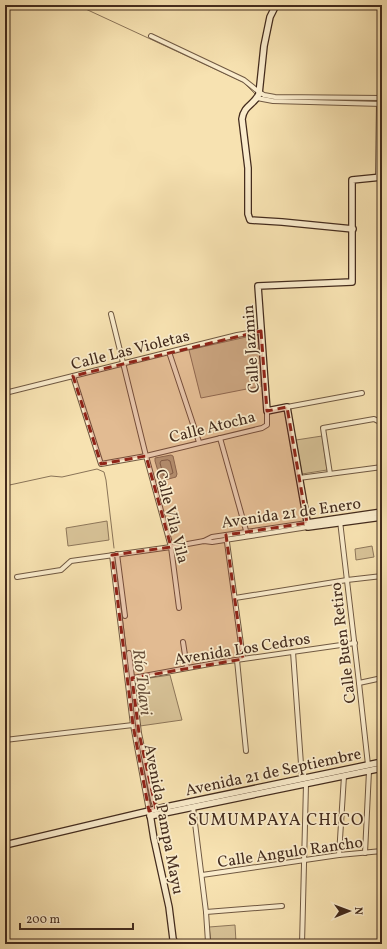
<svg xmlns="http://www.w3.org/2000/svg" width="387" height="949" font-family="Vollkorn,serif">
<rect width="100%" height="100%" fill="#f7e2b1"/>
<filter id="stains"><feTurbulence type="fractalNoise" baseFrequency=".005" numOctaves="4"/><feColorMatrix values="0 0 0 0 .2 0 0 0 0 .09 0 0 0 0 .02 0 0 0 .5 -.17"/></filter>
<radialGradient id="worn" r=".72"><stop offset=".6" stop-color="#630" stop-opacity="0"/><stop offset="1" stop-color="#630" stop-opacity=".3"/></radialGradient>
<g fill="#d8c398" stroke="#8e775a">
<path d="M255,335H258L260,338L262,386L201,398L189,350Z"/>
<path d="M322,436L327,470L302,474L296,440Z"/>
<path d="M107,521L109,540L68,546L66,528Z"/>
<path d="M372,546L374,557L356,560L355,549Z"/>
<path d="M170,675L182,720L140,726L135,685L136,680Z"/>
<path d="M235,925L236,942H211L209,927Z"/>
</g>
<path fill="#baa47f" stroke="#8a7458" d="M171,455L173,456L177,474L176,477L161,481L160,478L155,461V458Z"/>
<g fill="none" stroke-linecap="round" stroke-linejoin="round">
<path stroke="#7e684e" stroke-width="1" d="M168,460L170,461L173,473L171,474L164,476L163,474L160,463L161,461Z"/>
<g stroke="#8a7458" stroke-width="1">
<path d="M77,5L243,82L256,95"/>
<path d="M285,99L382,101"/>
<path d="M5,486L51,476L62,477L97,469L104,472L106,480L114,548"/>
<path d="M115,559L135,720"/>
<path d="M138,737L151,806L152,807"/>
<path d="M377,766L382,765"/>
<path d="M304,942H313"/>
<path d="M210,943L301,942"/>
<path d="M196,944L207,943"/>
</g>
<g stroke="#705942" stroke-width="6">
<g id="street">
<path d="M151,36L244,80L259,92L264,95L275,97L382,98"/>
<path d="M257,98L273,101L382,104"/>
<path d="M378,177L379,103"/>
<path d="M111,314L146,456L171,547L179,608"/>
<path d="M169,352L199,442"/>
<path d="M73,376L101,464L146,456L262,428L267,425V411"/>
<path d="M5,393L237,335L261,331"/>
<path d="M287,407L362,393"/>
<path d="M220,438L247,534"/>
<path d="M330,474L323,428L374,419L382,423"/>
<path d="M299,478L382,467"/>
<path d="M340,521L359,683L368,765"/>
<path d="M226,535L243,659"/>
<path d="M204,541L212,537L307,523"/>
<path d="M117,554L125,616"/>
<path d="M112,555L133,725L149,811"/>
<path d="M17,577L61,570L71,561L171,547L204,541L212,542L308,527"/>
<path d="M235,598L347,580L382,576"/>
<path d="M183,642L187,668"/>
<path d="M293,652L302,778"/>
<path d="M129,653L139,733L153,800L156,809"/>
<path d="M237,660L246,751"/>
<path d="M133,678L215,663L355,643"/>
<path d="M359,683L382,678"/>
<path d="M5,740L133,725"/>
<path d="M193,807L206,912L208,942"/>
<path d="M365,853L369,771"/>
<path d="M339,855L344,776"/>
<path d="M202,875L339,855L382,851"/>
<path d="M206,912L282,906"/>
<path d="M302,944L306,784"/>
<path d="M338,944L382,943"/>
</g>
</g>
<g stroke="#432b1d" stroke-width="8">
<g id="secondary">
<path d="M276,5L270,17L264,46L259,94C254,105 244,105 242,119L248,168V214L250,220L282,222L353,229"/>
<path d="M382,177L352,180V282L258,286L267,411L287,407L308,527L382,517"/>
<path d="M307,523L382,512"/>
<path d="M150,814L154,839L169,907L173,939L176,944"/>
<path d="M150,816L382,768"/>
<path d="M5,845L149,811L156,809L382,762"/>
</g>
</g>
<use href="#street" stroke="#faeccc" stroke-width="4"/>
<use href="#secondary" stroke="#faeccc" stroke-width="5.5"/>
</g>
<path fill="#8f2418" fill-opacity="0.2" stroke="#8f2418" stroke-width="3" stroke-dasharray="8 5" stroke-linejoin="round" d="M261,331L267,411L287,407L307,523L226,535L243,659L132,678L139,733L156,809L149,811L133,725L112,555L171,547L146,456L101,464L73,376Z"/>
<g text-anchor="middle" stroke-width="3.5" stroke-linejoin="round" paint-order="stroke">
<g font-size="16" fill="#432b1d" stroke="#faeccc">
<text transform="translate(130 349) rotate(-14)" y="6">Calle Las Violetas</text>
<text transform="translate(250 349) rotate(-94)" y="6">Calle Jazmin</text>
<text transform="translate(212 426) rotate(-14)" y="6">Calle Atocha</text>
<text transform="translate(291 512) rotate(-8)" y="6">Avenida 21 de Enero</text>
<text transform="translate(173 516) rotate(76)" y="6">Calle Vila Vila</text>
<text transform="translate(342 643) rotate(-97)" y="6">Calle Buen Retiro</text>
<text transform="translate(242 648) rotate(-9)" y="6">Avenida Los Cedros</text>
<text transform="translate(273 771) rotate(-12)" y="6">Avenida 21 de Septiembre</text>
<text transform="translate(165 819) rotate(79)" y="6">Avenida Pampa Mayu</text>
<text transform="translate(290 851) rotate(-8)" y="6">Calle Angulo Rancho</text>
</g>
<g font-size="17" font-style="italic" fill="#674f3a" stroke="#faeccc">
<text transform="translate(143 682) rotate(83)" y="6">Río Tolavi</text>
</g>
<g font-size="17" letter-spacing="1" fill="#432b1d" stroke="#faeccc">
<text x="276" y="825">SUMUMPAYA CHICO</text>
</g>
</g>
<rect width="387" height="949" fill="none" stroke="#f7e2b1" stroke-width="20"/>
<rect x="6" y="6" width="375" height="937" fill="none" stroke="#432b1d" stroke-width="2"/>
<rect x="10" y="10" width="367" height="929" fill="none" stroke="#432b1d"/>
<g transform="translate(349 911) rotate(89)" stroke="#faeccc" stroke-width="3" paint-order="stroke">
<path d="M0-3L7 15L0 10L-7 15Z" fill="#432b1d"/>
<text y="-6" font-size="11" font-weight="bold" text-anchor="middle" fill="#432b1d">N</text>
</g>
<path d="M20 923v6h113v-6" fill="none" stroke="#432b1d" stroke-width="2"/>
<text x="26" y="923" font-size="12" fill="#432b1d" stroke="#faeccc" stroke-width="3" paint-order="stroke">200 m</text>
<rect width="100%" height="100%" filter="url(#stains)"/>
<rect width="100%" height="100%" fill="url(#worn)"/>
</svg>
